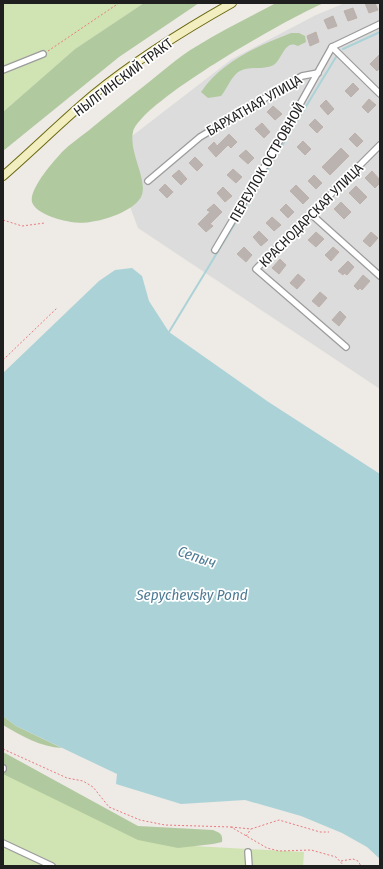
<svg xmlns="http://www.w3.org/2000/svg" width="383" height="869" font-family="'Fira Sans Condensed',sans-serif">
<rect width="100%" height="100%" fill="#eeeae6"/>
<path fill="#dcdcdc" d="M345,3H380V389L138,228L110,153L232,59L316,15Z"/>
<g fill="#d0e3b2">
<path d="M3,3H144L75,49L3,112Z"/>
<path d="M3,760L176,845L304,852L303,866H3Z"/>
</g>
<g fill="#b1c99f">
<path d="M144,3H199L119,57L3,151V112L75,49Z"/>
<path d="M276,3H324C290,17 141,101 133,132C128,154 152,185 139,200C127,215 89,226 71,222C60,220 36,214 32,202C29,189 53,162 62,152C70,144 79,138 88,131C106,116 125,101 144,86C161,73 178,57 197,46C223,30 250,17 276,3Z"/>
<path d="M291,33H299L305,36L306,42L298,46C286,39 282,57 276,63C267,72 248,64 237,73C230,79 227,89 221,96L208,98L201,92C222,61 258,46 291,33Z"/>
<path d="M3,716L16,726L62,748C41,747 21,736 3,725Z"/>
<path d="M3,752L138,826L213,830C220,833 223,834 222,842L213,844L178,848L138,840L3,774Z"/>
</g>
<path fill="#abd3d7" d="M132,268L142,276L149,301L169,332L267,401L380,474V859L367,847L342,833L301,816L245,800L181,804L116,784L117,774L16,726L3,716V373L99,281L115,270Z"/>
<g fill="none" stroke-linecap="round" stroke-linejoin="round">
<g stroke="#abd3d7" stroke-width="2">
<path d="M343,49L380,32"/>
<path d="M169,332L336,57"/>
</g>
</g>
<g fill="#bbb3af" stroke="#beb0aa">
<path d="M365,3H375L378,10L369,13Z"/>
<path d="M353,8L357,18L348,21L344,11Z"/>
<path d="M333,16L337,26L328,29L324,20Z"/>
<path d="M316,32L319,42L310,46L307,36Z"/>
<path d="M380,54V68L377,71L370,64Z"/>
<path d="M353,83L359,89L351,97L345,91Z"/>
<path d="M369,99L376,105L368,113L362,107Z"/>
<path d="M326,100L334,109L328,115L320,106Z"/>
<path d="M273,106L282,114L275,120L267,112Z"/>
<path d="M315,119L323,127L317,133L309,125Z"/>
<path d="M262,123L270,132L264,138L255,129Z"/>
<path d="M355,133L363,141L357,147L349,139Z"/>
<path d="M229,134L237,142L231,148L228,145L216,157L208,148L214,142L217,146Z"/>
<path d="M303,141L311,149L305,155L297,147Z"/>
<path d="M341,148L349,156L330,175L322,167Z"/>
<path d="M246,150L254,158L248,164L239,156Z"/>
<path d="M195,157L203,165L197,171L189,163Z"/>
<path d="M233,169L242,177L236,183L227,175Z"/>
<path d="M179,170L187,179L181,185L172,176Z"/>
<path d="M372,171L380,180V183L375,188L365,178Z"/>
<path d="M314,175L322,183L316,189L308,181Z"/>
<path d="M165,184L173,192L167,198L159,190Z"/>
<path d="M296,185L309,198L303,204L290,191Z"/>
<path d="M356,186L367,197L360,204L349,193Z"/>
<path d="M223,187L232,196L225,202L217,193Z"/>
<path d="M341,202L351,212L344,219L334,209Z"/>
<path d="M214,204L222,212L210,224L213,226L206,232L198,224L210,212L207,210Z"/>
<path d="M286,204L294,212L288,218L280,210Z"/>
<path d="M272,217L281,225L274,231L266,223Z"/>
<path d="M259,231L268,240L261,246L253,237Z"/>
<path d="M316,232L324,239L316,247L308,240Z"/>
<path d="M371,232L378,238L370,247L363,241Z"/>
<path d="M244,247L252,255L246,262L237,254Z"/>
<path d="M333,247L339,252L331,261L325,255Z"/>
<path d="M280,259L286,265L279,274L272,268Z"/>
<path d="M348,261L354,267L347,275L344,273L343,275L338,271Z"/>
<path d="M298,274L305,280L297,289L290,283Z"/>
<path d="M363,275L370,281L362,290L360,288L358,290L354,286Z"/>
<path d="M320,292L327,298L319,307L312,301Z"/>
<path d="M340,311L346,317L339,326L332,320Z"/>
</g>
<g fill="none" stroke-linecap="round" stroke-linejoin="round">
<g stroke="#9c9c9c" stroke-width="8">
<g id="minor">
<path d="M332,47L380,94"/>
<path d="M3,70L43,54"/>
<path d="M148,181L200,137L302,76L318,73"/>
<path d="M311,214L380,276"/>
<path d="M215,250L280,140L332,47L380,24"/>
<path d="M346,347L256,269L380,145"/>
<path d="M3,769V768"/>
<path d="M3,843L52,866"/>
<path d="M248,852L249,866"/>
</g>
</g>
<g stroke="#6a6811" stroke-width="10">
<path id="secondary" d="M3,176C33,150 62,121 93,95C136,60 184,30 232,3"/>
</g>
<g stroke="#ea7b7e" stroke-width="1" stroke-dasharray="2 2" stroke-linecap="butt">
<path d="M48,51L119,3"/>
<path d="M3,220L22,226L45,223"/>
<path d="M3,360L57,308"/>
<path d="M3,749L67,778L83,781L93,787L109,807L140,820L165,825L231,827L267,848L279,851L311,850L336,857L344,866"/>
<path d="M231,827L251,829L279,820L320,832H329"/>
<path d="M246,836L251,829"/>
<path d="M341,861L353,859L358,861L361,866"/>
</g>
<use href="#minor" stroke="#fff" stroke-width="5.5"/>
<use href="#secondary" stroke="#f2eec0" stroke-width="8"/>
</g>
<g text-anchor="middle" stroke-width="3.5" stroke-linejoin="round" paint-order="stroke">
<g font-size="14" fill="#1f1f1f" stroke="#fff">
<text transform="translate(123 77) rotate(-37)" y="5">НЫЛГИНСКИЙ ТРАКТ</text>
<text transform="translate(254 105) rotate(-30)" y="5">БАРХАТНАЯ УЛИЦА</text>
<text transform="translate(267 162) rotate(-60)" y="5">ПЕРЕУЛОК ОСТРОВНОЙ</text>
<text transform="translate(311 215) rotate(-45)" y="5">КРАСНОДАРСКАЯ УЛИЦА</text>
</g>
<g font-size="15" font-style="italic" fill="#4f7b94" stroke="#fff">
<text transform="translate(197 557) rotate(19)" y="5">Сепыч</text>
<text x="192" y="600">Sepychevsky Pond</text>
</g>
</g>
<rect width="383" height="869" fill="none" stroke="#1f1f1f" stroke-width="8"/>
</svg>
